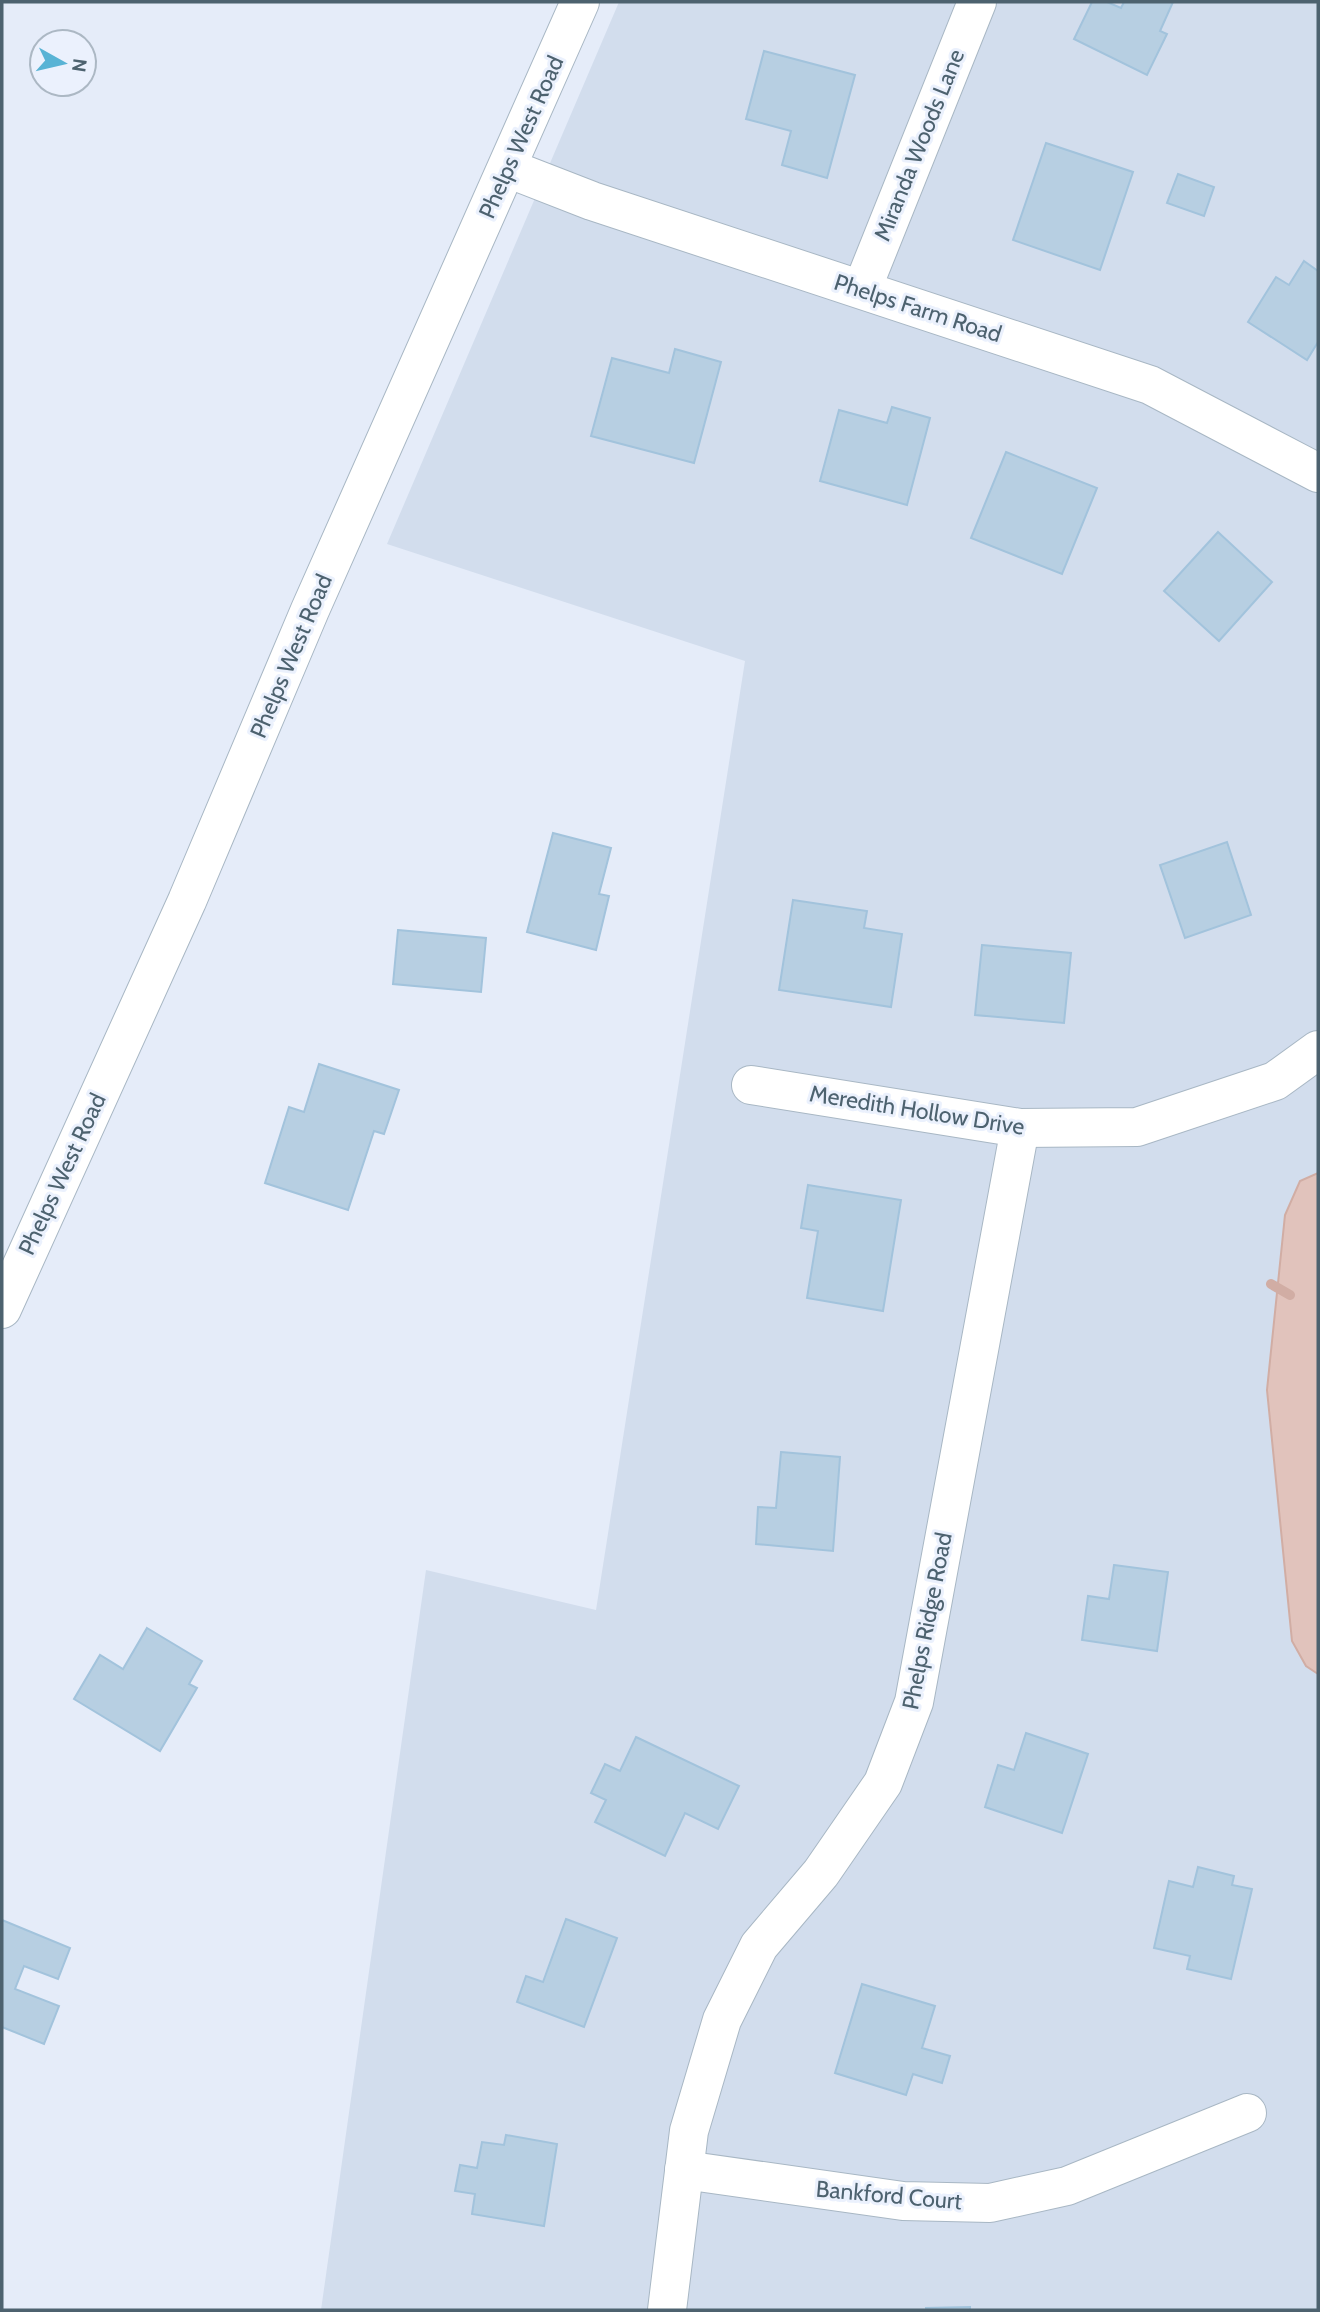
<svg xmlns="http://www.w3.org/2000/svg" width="1320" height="2312" font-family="Cabin,sans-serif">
<rect width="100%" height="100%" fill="#e5ecf9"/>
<path fill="#d2dded" d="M619,2H1318V2310H321L426,1570L596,1610L745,661L387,544Z"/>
<path fill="#e1c3bc" stroke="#d1ada4" stroke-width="2" d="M1318,1173V1674L1306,1666L1292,1641L1267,1390L1285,1215L1300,1181Z"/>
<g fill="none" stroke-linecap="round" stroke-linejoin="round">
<path stroke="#d1ada4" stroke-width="10" d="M1271,1284L1290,1295"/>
</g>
<g fill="#b7cfe2" stroke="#a2c3dc" stroke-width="2">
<path d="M1092,2H1107L1121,8L1124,2H1173L1160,31L1167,34L1147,75L1074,39Z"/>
<path d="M764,51L855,75L827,178L782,165L791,131L746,119Z"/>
<path d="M1046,143L1133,172L1100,270L1013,240Z"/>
<path d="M1178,174L1214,187L1204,216L1167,203Z"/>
<path d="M1304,261L1318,271V342L1307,360L1248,322L1276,277L1289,285Z"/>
<path d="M675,349L721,362L694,463L591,436L612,358L669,373Z"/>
<path d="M892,407L930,418L907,505L820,481L839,410L887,423Z"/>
<path d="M1006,452L1097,488L1062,574L971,538Z"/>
<path d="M1218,532L1272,582L1219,641L1164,591Z"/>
<path d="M553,833L611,848L599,894L609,896L596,950L527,932Z"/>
<path d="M1227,842L1251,915L1185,938L1160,865Z"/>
<path d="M793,900L867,911L864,928L902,934L891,1007L779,990Z"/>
<path d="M398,930L486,938L481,992L393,984Z"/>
<path d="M982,945L1071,953L1064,1023L975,1015Z"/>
<path d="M319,1064L399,1090L384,1134L374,1131L348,1210L265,1183L289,1107L304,1112Z"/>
<path d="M808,1185L901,1200L883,1311L807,1298L818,1231L801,1228Z"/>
<path d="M781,1452L840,1457L833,1551L756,1544L758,1507L776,1508Z"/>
<path d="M1114,1565L1168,1572L1157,1651L1082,1640L1088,1596L1109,1599Z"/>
<path d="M147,1628L202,1661L189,1684L197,1688L160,1751L74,1699L100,1655L123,1669Z"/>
<path d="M1026,1733L1088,1754L1062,1833L985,1807L998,1765L1014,1770Z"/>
<path d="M636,1737L739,1786L718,1829L685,1813L665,1856L595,1822L606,1800L591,1793L605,1764L620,1771Z"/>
<path d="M1198,1867L1234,1876L1232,1885L1252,1889L1231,1979L1187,1969L1190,1956L1154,1948L1169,1881L1193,1887Z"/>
<path d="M566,1919L617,1938L584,2027L517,2002L526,1976L543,1982Z"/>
<path d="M2,1920L70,1948L58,1979L24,1966L15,1989L59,2006L44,2044L2,2027Z"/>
<path d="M862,1984L935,2006L922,2048L950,2056L942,2083L913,2074L906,2095L835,2073Z"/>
<path d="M506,2135L557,2144L544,2226L472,2214L475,2194L455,2191L460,2165L477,2168L482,2142L504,2145Z"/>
<path d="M970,2307V2310H926V2308Z"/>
</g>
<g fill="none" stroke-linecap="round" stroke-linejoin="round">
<g stroke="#a8b7c4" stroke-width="40">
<g id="minor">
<path d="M507,168L592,201L1150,385L1318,473"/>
<path d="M862,289L977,2"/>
<path d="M751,1085L1020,1128L1137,1127L1275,1081L1318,1050"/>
<path d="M2,1309L187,901L310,610L580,2"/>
<path d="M684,2170L903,2201L990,2203L1067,2186L1247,2113"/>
<path d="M667,2310L689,2131L722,2020L759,1946L821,1873L883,1783L914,1702L1020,1128"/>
</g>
</g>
<use href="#minor" stroke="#fff" stroke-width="38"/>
</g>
<g text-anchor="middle" stroke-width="6" stroke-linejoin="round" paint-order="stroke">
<g font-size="23" fill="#4d626f" stroke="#ebf1fd">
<text transform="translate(521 137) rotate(-66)" y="8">Phelps West Road</text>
<text transform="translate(919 145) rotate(-68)" y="8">Miranda Woods Lane</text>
<text transform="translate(918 308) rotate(18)" y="8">Phelps Farm Road</text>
<text transform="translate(291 656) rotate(-67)" y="8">Phelps West Road</text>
<text transform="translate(917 1110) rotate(9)" y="8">Meredith Hollow Drive</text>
<text transform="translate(62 1174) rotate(-65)" y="8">Phelps West Road</text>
<text transform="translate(927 1621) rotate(-79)" y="8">Phelps Ridge Road</text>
<text transform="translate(889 2195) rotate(5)" y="8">Bankford Court</text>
</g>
</g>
<rect width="1320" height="2312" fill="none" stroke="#4d626f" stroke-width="7"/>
<g transform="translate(63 63) rotate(98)"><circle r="33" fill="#ebf1fd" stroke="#acb8c4" stroke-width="2"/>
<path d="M0-5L12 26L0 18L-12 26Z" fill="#58b3d5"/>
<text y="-10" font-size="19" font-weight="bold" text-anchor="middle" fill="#4d626f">N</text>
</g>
</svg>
